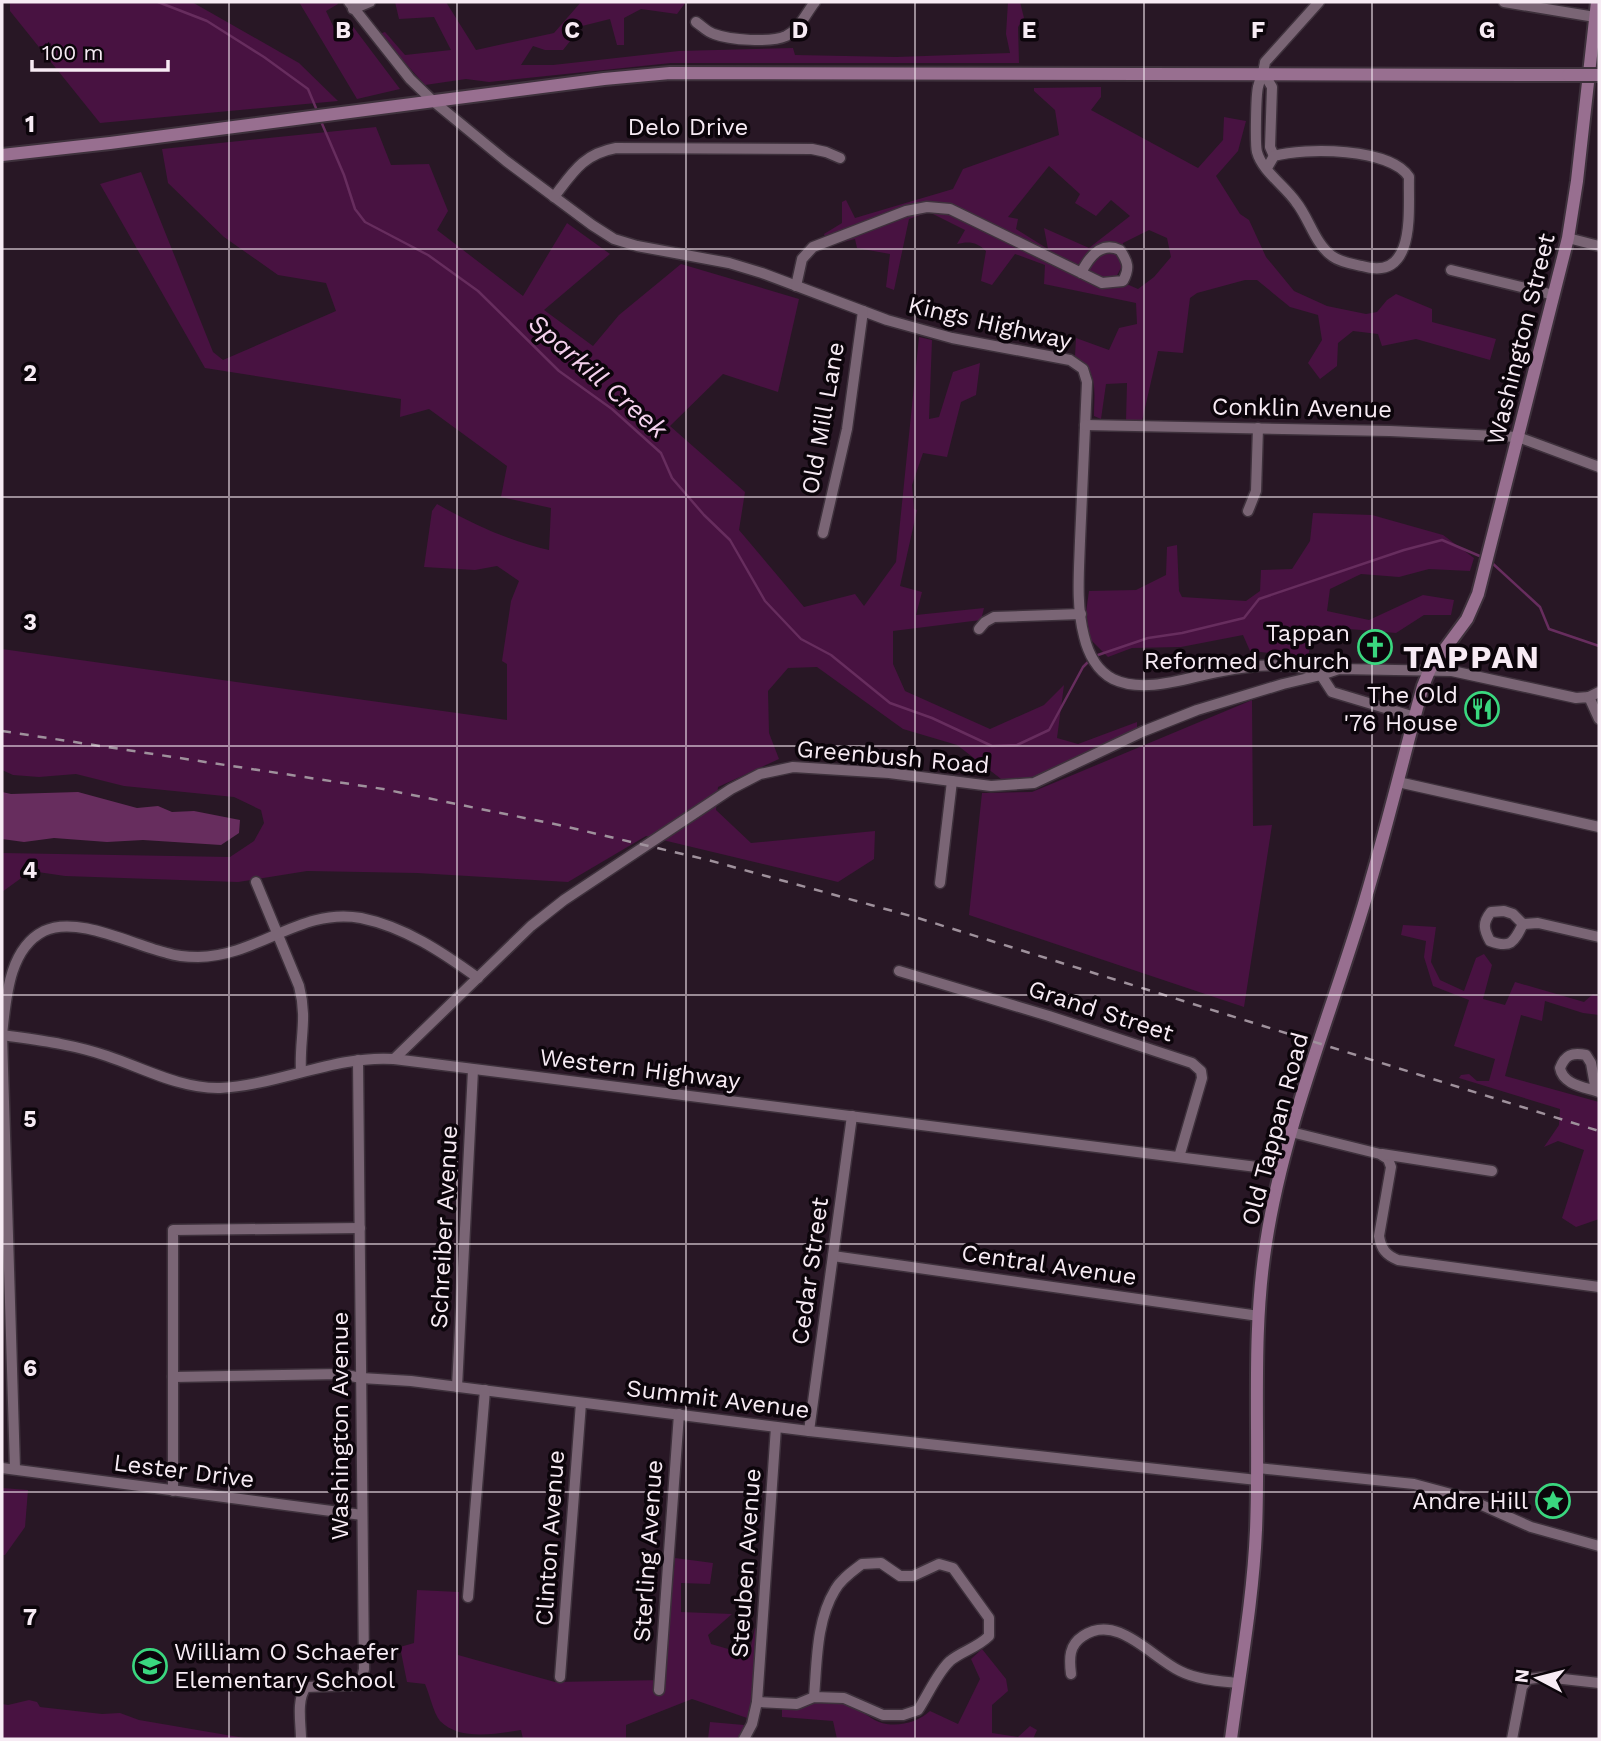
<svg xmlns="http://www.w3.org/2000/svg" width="1601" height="1741" font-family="'Work Sans',sans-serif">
<rect width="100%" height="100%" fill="#281725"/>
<g fill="#481241" fill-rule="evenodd">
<path d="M10,2H192L299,63L338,101L100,123L10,11Z"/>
<path d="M299,2H337L338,4L326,11L334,28L348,20L400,89L357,99Z"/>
<path d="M395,2H446L476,50L554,33L581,2H686L677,14L641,9L624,18V45H617L610,19L582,26L563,50H545L533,46L521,65H553L679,51L793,48L795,55L896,57L1010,53L1006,34L1008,2H1020L1024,18L1018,27L1019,63H671L489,82L466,79L425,85L379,34L385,32L405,55L451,50L434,17L399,19Z"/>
<path d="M1101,87V97L1091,110L1198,168L1223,140L1224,117L1246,121L1238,151L1216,176L1240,214L1249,220L1266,257L1294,291L1327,306L1366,314L1377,312L1387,300L1396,294L1432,309V322L1496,339L1490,360L1416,339L1382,346L1378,334L1353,331L1338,343L1337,366L1320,379L1308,363L1322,340L1318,315L1290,307L1257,280H1245L1197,293L1190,298L1183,353L1158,351L1142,421H1126L1127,383L1106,384L1101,419L1094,416C1094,391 1099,372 1075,356L1076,338L1109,350L1119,328L1137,324L1136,303L1044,284L1045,265L1015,254L992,285L981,281L986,251C977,242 969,241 957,244L965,230L929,212L909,219L894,290L886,287L890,254L857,248L855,239L828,246L824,234L842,223V202L846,200L855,218L953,189L963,169L1059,135L1055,110L1034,91V88ZM1049,166L1080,194L1075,203L1096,216L1111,200L1130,216L1089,248L1044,228L1048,249L1016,229L1018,219L1008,217ZM1149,230L1167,238L1171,257L1154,277L1138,289L1115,279L1122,266L1123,243Z"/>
<path d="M376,127L391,165L429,164L448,211L437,230L523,296L567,223L610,254L544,310L593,346L619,315L681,264L799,299L778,392L723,374L670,426L745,492L739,530L804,607L855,594L864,606L896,562L919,337L932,340L929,419L939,417L953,372L980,363L976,395L961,402L947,457L923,453L912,485L914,509L917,510L900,586L922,592L916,615L984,608L981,620L893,631V664L905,691L990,729L1044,705L1064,685L1057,738L1078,744L1137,722V731L1035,777L1005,782L957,745L903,729L817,667L788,668L768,691L769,733L779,759L718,787L716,810L751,843L875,831L874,859L838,882L646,836L568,882L417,873L307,871L238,882L65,876L31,871L2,892V853L230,857L254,841L264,823L261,810L234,797L124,786L76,774L39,777L13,775L2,770V649L507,720V664L502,661L511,601L519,581L497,566L475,570L424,567L432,511L437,504C472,524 509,541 549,550L551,508L501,497L507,466L429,409L400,417L401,399L205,368L100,184L141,172L213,352L223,360L336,311L326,283L278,275L224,237L168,183L162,149Z"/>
<path d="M1313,513L1372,515L1443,535L1474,558L1470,571L1429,569L1399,577L1361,574L1330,589L1327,611L1369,620L1423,595L1454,600L1451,615H1424L1396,633L1314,626L1308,657L1250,651L1243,635L1181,647L1132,648L1108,657L1090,639L1086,612L1089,591L1136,590L1166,575L1167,547L1177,545L1179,591L1182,597L1246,601L1260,591L1261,570L1292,569L1310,541Z"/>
<path d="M1252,700L1253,826L1272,825L1244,1007L969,915L982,793L1032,792Z"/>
<path d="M1403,925L1436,927L1431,962L1440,980L1464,991L1476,958L1484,954L1492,965L1483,999L1505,1005L1515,982L1584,1002L1593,994L1599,997V1015L1583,1013L1545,1001L1542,1021L1521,1015L1505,1076L1599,1102V1219L1576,1227L1562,1218L1584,1150L1558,1141L1544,1147L1559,1125L1560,1109L1459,1078L1461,1075L1469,1074L1477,1081H1489L1495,1059L1454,1046L1469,1000L1433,986L1424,957L1426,941L1401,935Z"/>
<path d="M2,1488L28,1490L25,1527L5,1555H2Z"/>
<path d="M675,1558L713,1563L710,1584L681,1583V1612L732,1614L708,1635L711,1644L749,1655L755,1628L759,1630L750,1719L692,1699L626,1725V1739H523L521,1730C494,1734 460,1741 440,1721C433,1712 430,1695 425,1684L407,1682L400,1647L414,1643L417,1590L459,1592L458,1655L555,1682L664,1680Z"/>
<path d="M982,1649L1006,1679L1008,1691L992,1705V1733L1018,1737L1030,1726L1037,1730L1033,1739H837L833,1721L782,1717V1709C803,1705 824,1699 846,1704C859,1707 867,1717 879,1722C896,1728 917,1723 930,1711L958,1724L980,1679L971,1659Z"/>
<path d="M29,1700L37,1702L40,1707L102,1714L120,1713L139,1720L250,1739H2V1704L8,1705Z"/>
<path d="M710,1722L744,1725L739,1739H708Z"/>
</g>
<path fill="#672d5e" d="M2,792L11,794L78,792L137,808L158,806L172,812L194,811L240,820L239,833L221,845L143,840L107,842L54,838L24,842L2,839Z"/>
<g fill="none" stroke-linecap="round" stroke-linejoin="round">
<g stroke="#672d5e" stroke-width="2.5">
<path d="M158,2L207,21L264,57L308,89L318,113"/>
<path d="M320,119L344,175L355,209L365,222L428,255L478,291L559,371L612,409L661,453L672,478L704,515L730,540L765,601L801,639L831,655L890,703L932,718L992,746L1017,745L1049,730L1083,667L1090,660"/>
<path d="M1491,562L1540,607L1549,629L1599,646"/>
<path d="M1095,656L1148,638L1182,633L1244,618L1259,599L1404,550L1442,540L1482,557"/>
</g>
<g stroke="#3e313c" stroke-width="13">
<g id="minor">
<path d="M349,2L410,79L433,101L506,161L592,225L614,239L637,246L729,263L762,273L887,320L952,338L1070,360L1083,369L1087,382C1085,435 1082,488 1080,541C1079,572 1076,606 1084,636C1088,653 1097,671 1113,679C1144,694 1186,678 1217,672C1247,666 1295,659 1321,675L1339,669L1452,671L1576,698L1589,697L1599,719"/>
<path d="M1504,2L1595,17"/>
<path d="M353,9L370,2"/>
<path d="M696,22C702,26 707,32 714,34C730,40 771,43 786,36C800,29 806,13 815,2"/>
<path d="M1264,74L1272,87L1270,147L1274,156"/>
<path d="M1267,168L1274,156C1305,147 1391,148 1409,177C1408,211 1417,282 1362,266C1352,264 1340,262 1332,256C1315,244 1309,218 1296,202C1285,186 1262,171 1257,152C1255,145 1256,95 1258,87C1260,78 1264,72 1265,62L1319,2"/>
<path d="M554,197C573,172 583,154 616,148L812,149L826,152L840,158"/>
<path d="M1568,238L1599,246"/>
<path d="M1451,270L1554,295"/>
<path d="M796,286L802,259L813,247L906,211L927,207L950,209L1102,283L1123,281C1130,268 1128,262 1120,250C1101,241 1089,257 1081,273"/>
<path d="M1085,425L1390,431L1518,437L1599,467"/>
<path d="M1248,511L1256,491L1258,428"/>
<path d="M823,533L847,429L863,311"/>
<path d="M979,629L985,622L994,617L1081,614"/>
<path d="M1589,697L1599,692"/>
<path d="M1398,782L1599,827"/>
<path d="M256,882L299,986C308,1020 299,1039 301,1072"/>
<path d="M940,883L952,781"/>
<path d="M1504,911L1513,914L1523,924C1514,942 1511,949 1490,941C1484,930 1482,923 1491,912Z"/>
<path d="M1523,924L1538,923L1599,937"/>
<path d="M899,971L1049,1016L1192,1063L1201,1071L1202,1078L1179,1157"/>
<path d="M2,1035C37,1040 73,1044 107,1056C143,1068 181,1089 220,1088C279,1085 335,1055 394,1059L1281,1170"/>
<path d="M394,1059L531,926L564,900L731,789L760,774L793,767L889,773L991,786L1034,783L1144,731L1197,710L1283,684L1321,675L1332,692L1415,717"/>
<path d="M1596,1091L1591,1063L1586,1055C1572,1052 1565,1055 1560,1068C1563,1085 1585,1087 1599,1092"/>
<path d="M1291,1132L1380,1154L1388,1159L1391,1167L1379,1236C1381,1249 1386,1255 1398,1260L1599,1287"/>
<path d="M1382,1154L1492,1171"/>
<path d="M833,1256L1259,1316"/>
<path d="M173,1377L341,1374L361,1378L411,1381L809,1431L1257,1480"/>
<path d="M457,1387L473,1070"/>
<path d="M809,1431L852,1116"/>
<path d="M2,1468L362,1515"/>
<path d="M1258,1468L1414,1484L1466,1498L1531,1527L1599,1546"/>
<path d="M15,1469L2,1035C6,1000 8,949 44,931C77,915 133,945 167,953C176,956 189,957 198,957C259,956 301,907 361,918C405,927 442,952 478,978"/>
<path d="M173,1491V1230L360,1228"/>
<path d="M468,1597L485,1390"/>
<path d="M1071,1674C1069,1658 1069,1645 1083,1636C1117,1613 1151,1657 1180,1671C1198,1680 1219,1681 1238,1683"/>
<path d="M560,1677L581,1403"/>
<path d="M659,1690L679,1414"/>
<path d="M757,1702L797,1704L814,1697L844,1698L883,1715H903L918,1710C928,1695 937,1673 950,1661C962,1651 977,1648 989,1636V1618L953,1568L939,1564L913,1576H900L881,1563L862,1564C853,1571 841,1579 835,1590C816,1621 817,1663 814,1697"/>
<path d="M301,1739C301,1724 296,1700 306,1687L357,1685L362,1678L364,1669L358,1060"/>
<path d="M744,1739L752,1724L757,1702L776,1427"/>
<path d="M1512,1739L1522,1687L1528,1679L1545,1677L1599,1683"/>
</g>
</g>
<g stroke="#3e313c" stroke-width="16">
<g id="major">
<path d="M2,155L110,143L604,79L670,73L1568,75"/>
<path d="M1231,1739C1240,1670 1253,1600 1256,1530C1260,1435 1251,1337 1266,1243C1282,1138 1322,1037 1354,936C1381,854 1400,769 1423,686L1430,669L1467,619L1478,594L1568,238L1577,181L1597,2"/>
</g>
</g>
<use href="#minor" stroke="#7a6575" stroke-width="10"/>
<use href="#major" stroke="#986f90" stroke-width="12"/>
<path stroke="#9f919c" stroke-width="2.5" stroke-dasharray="9 9" stroke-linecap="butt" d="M2,731L383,789L559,825L708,860L918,918L1599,1131"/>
<g stroke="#3e313c" stroke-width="16" stroke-linecap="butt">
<path id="major-bridge" d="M1568,75H1599"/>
</g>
<use href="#major-bridge" stroke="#986f90" stroke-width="12"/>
</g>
<path fill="none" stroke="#f7ebf4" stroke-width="2" stroke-opacity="0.55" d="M229,2V1739M457,2V1739M686,2V1739M915,2V1739M1144,2V1739M1372,2V1739M2,249H1599M2,497H1599M2,746H1599M2,995H1599M2,1244H1599M2,1492H1599"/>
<defs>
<g id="church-ring" transform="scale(1.75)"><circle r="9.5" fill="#0c050b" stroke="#3ad77f" stroke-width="1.5"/><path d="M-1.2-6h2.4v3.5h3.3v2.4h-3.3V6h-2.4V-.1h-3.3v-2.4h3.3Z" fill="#3ad77f"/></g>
<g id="restaurant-ring" transform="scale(1.75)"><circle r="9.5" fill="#0c050b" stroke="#3ad77f" stroke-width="1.5"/><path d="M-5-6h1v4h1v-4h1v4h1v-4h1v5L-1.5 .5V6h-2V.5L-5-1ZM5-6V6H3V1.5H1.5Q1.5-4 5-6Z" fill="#3ad77f"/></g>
<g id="sight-ring" transform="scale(1.75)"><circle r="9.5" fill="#0c050b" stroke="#3ad77f" stroke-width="1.5"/><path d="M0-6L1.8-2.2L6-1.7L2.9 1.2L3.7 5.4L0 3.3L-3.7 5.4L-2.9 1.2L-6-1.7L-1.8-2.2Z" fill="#3ad77f"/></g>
<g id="school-ring" transform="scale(1.75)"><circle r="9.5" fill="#0c050b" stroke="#3ad77f" stroke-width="1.5"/><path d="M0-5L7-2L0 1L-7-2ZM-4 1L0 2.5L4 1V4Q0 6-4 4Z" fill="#3ad77f"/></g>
</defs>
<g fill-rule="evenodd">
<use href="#church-ring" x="1375" y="647"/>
<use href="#restaurant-ring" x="1482" y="709"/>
<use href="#sight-ring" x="1553" y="1501"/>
<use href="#school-ring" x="150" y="1666"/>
</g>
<g text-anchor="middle" stroke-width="7" stroke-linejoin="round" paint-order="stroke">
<g font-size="24" fill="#f7ebf4" stroke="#0c050b">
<text x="688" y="135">Delo Drive</text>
<text transform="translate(990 323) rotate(13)" y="8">Kings Highway</text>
<text transform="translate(1521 339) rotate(-76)" y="8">Washington Street</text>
<text transform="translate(1302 408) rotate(1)" y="8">Conklin Avenue</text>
<text transform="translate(823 418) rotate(-80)" y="8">Old Mill Lane</text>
<text transform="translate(893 757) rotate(5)" y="8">Greenbush Road</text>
<text transform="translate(1101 1011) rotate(18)" y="8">Grand Street</text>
<text transform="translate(640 1069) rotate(7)" y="8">Western Highway</text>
<text transform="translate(1275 1129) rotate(-75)" y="8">Old Tappan Road</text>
<text transform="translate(444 1227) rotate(-87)" y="8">Schreiber Avenue</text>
<text transform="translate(1049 1265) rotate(8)" y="8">Central Avenue</text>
<text transform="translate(810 1271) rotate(-82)" y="8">Cedar Street</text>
<text transform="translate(718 1399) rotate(7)" y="8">Summit Avenue</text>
<text transform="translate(340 1426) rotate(-90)" y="8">Washington Avenue</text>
<text transform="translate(184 1471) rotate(7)" y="8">Lester Drive</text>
<text transform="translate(550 1538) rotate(-86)" y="8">Clinton Avenue</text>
<text transform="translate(648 1551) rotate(-86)" y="8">Sterling Avenue</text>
<text transform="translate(746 1563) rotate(-86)" y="8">Steuben Avenue</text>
</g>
<g font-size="24" fill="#f7ebf4" stroke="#0c050b" text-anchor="end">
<text x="1350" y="641">Tappan<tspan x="1350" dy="28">Reformed Church</tspan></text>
<text x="1458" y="703">The Old<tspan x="1458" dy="28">'76 House</tspan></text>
<text x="1528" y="1509">Andre Hill</text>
<text x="174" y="1660" text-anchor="start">William O Schaefer<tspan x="174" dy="28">Elementary School</tspan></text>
</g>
<g font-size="26" font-style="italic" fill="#f5d1ee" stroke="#0c050b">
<text transform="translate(598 376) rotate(41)" y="9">Sparkill Creek</text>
</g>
<g font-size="32" font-weight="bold" letter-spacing="2" fill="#f7ebf4" stroke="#0c050b">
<text x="1472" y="668">TAPPAN</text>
</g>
</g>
<g font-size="23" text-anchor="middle" font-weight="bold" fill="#f7ebf4" stroke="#0c050b" stroke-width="7" stroke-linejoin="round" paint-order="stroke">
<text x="343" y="38">B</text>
<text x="572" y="38">C</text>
<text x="800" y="38">D</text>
<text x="1029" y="38">E</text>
<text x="1258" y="38">F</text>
<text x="1487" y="38">G</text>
<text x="30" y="132">1</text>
<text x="30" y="381">2</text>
<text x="30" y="630">3</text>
<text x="30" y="878">4</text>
<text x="30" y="1127">5</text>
<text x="30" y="1376">6</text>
<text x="30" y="1625">7</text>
</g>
<rect width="1601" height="1741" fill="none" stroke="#f7ebf4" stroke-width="7"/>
<g transform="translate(1538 1678) rotate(277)" stroke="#0c050b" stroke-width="5" paint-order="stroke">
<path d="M0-5L12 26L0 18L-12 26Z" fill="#f7ebf4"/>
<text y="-10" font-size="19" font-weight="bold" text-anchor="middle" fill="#f7ebf4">N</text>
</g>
<path d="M32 60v10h136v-10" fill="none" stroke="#f7ebf4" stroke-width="3.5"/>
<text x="42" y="60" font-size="21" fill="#f7ebf4" stroke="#0c050b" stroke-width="5" paint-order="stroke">100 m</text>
</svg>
